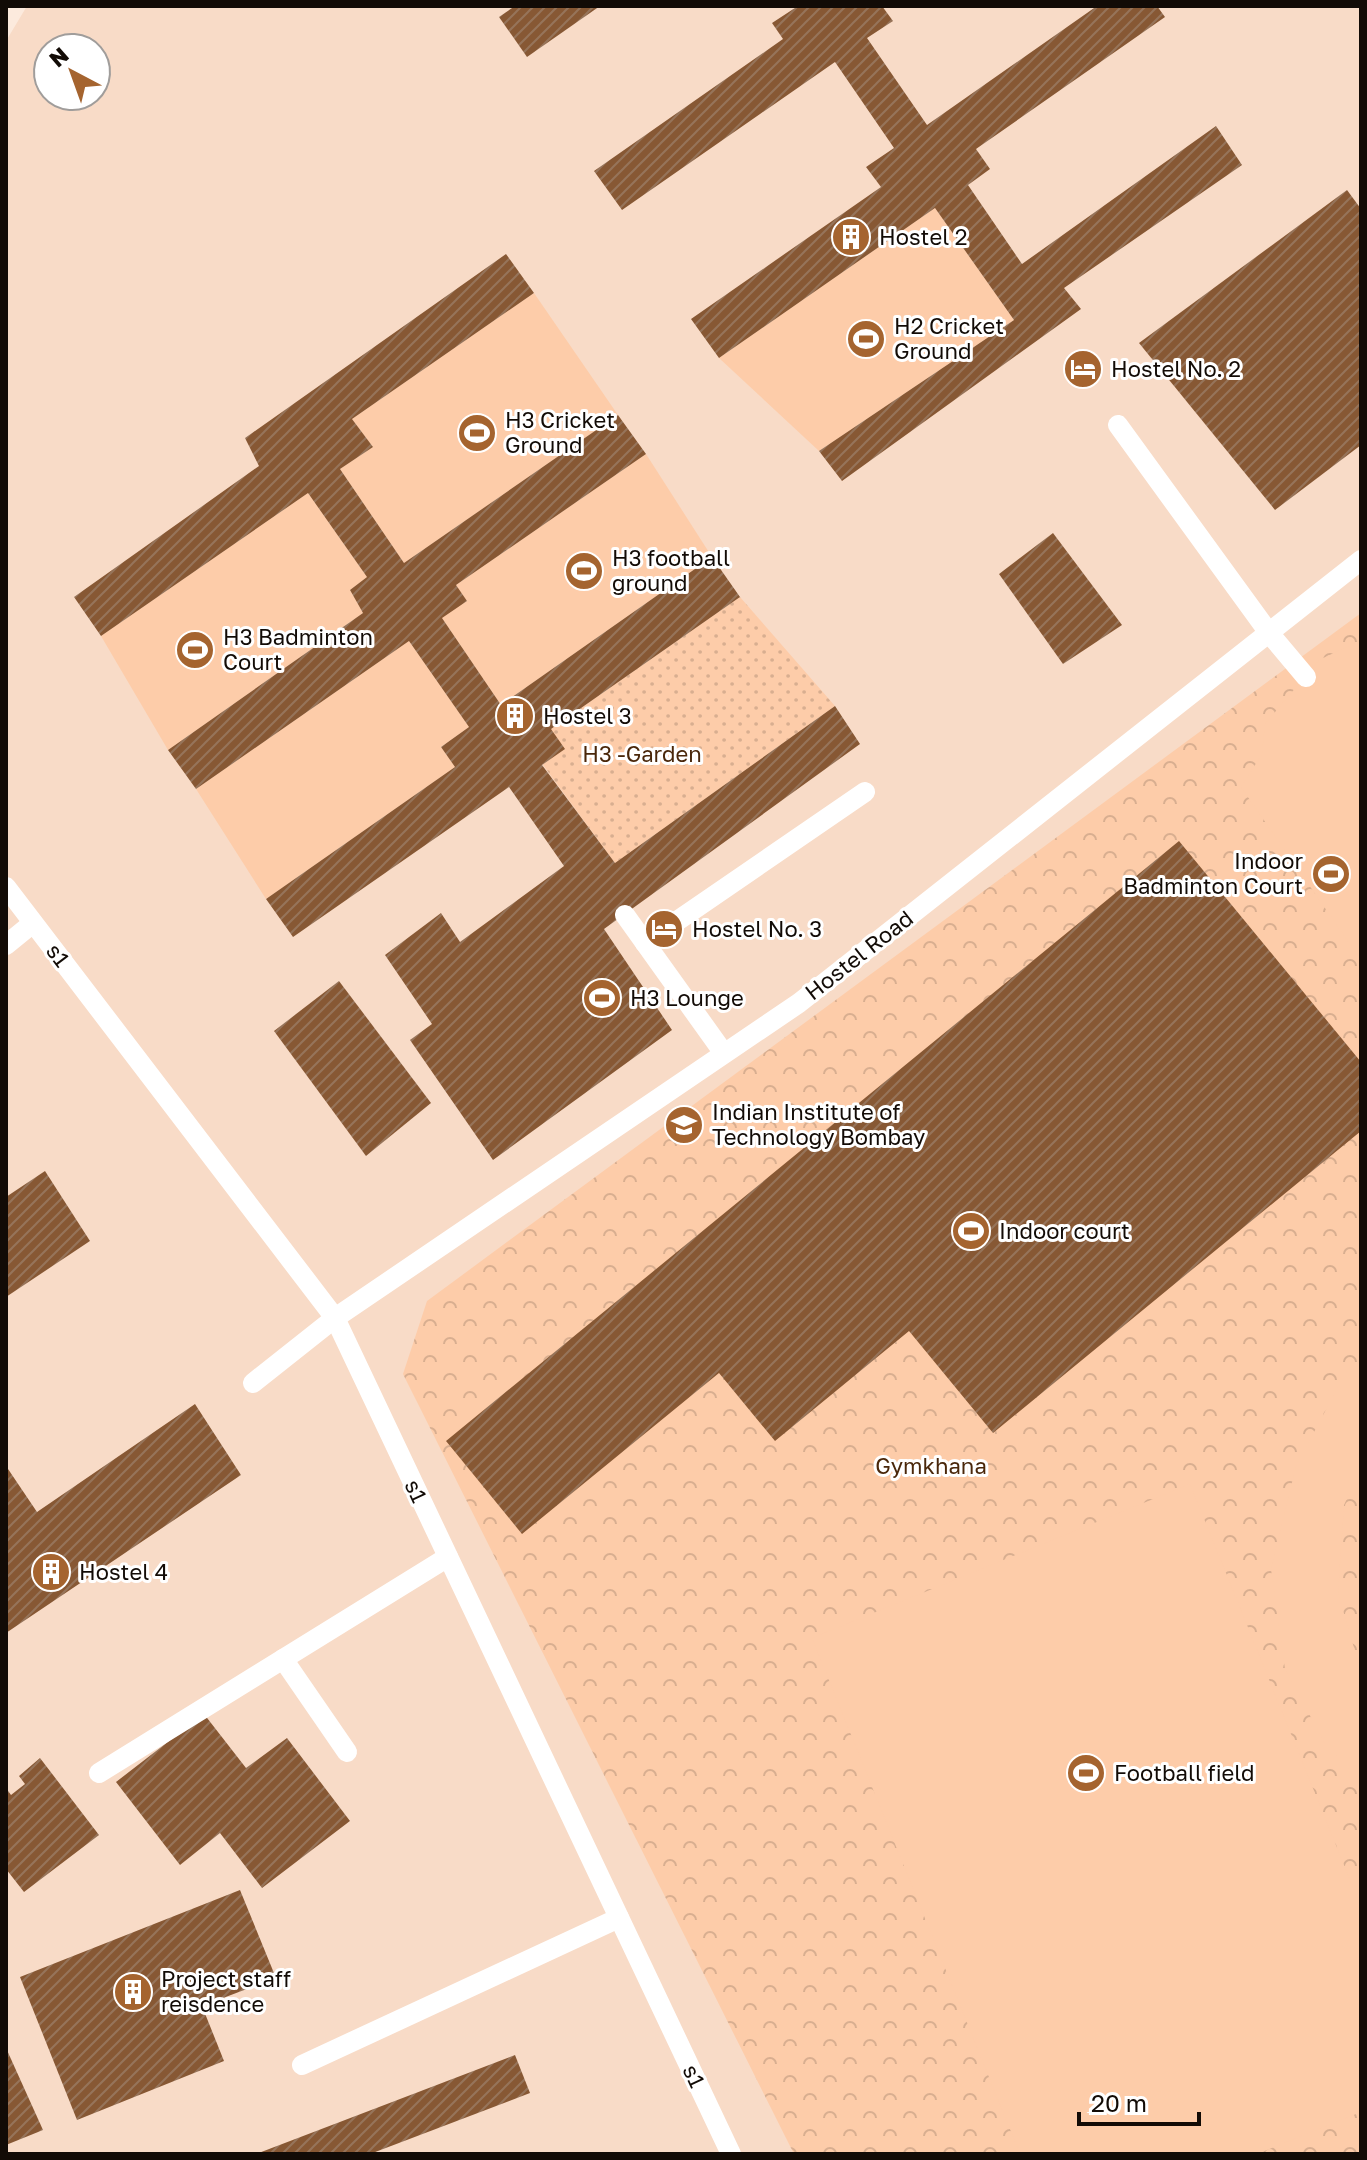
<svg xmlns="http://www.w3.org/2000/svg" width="1367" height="2160" font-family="'Golos Text',sans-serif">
<defs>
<pattern id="park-crowns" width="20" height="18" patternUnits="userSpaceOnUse" patternTransform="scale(2)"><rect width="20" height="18" fill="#fdcca9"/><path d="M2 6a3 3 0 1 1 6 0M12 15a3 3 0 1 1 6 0" fill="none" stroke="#d8ae90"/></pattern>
<pattern id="garden-dots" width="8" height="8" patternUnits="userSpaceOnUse" patternTransform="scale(2)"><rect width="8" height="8" fill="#fdcca9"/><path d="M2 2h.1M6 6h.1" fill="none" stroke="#d8ae90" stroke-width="1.8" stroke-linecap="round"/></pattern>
<pattern id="building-hatch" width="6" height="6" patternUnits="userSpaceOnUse" patternTransform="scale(2)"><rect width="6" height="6" fill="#875834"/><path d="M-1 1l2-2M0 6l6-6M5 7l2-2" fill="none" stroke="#96745a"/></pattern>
</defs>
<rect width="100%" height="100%" fill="#fceadd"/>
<path fill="#f8dbc7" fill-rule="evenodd" d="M27,6H1361V2154H6V41ZM48,48H96V96H48Z"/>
<path fill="url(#park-crowns)" d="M1361,613V2154H794L403,1374L427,1301Z"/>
<path fill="url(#garden-dots)" d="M740,597L835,706L615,863L543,765L551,729Z"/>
<g fill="#fdcca9">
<path d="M935,208L1014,320L819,451L719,358Z"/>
<path d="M534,293L618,415L404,563L340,469L373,447L352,419Z"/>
<path d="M646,454L712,557L501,705L442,618L456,585Z"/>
<path d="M308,493L367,577L350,590L363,613L168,750L101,636Z"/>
<path d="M1361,640V960L1241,787L1262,754L1265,724L1319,660Z"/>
<path d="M409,641L469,727L441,747L455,767L266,899L196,789Z"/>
<path d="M1361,1364V1470L1344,1505L1338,1593L1361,1672V1782L1324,1742L1285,1669L1271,1569L1296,1466L1338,1387Z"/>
<path d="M1190,1484L1361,1907V2112L1257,2154H1020L812,1638Z"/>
</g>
<g fill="url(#building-hatch)">
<path d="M515,6H600L527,57L499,17Z"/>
<path d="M798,6H882L893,21L867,38L927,125L1097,6H1157L1165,17L976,149L990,169L968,185L1022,264L1216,126L1242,165L1064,288L1081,309L842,481L819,451L1014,320L935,208L719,358L691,319L881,187L866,167L894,148L835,62L622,210L594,171L783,39L772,23Z"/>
<path d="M1347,190L1361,209V445L1275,510L1139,343Z"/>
<path d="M506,254L534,293L352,419L373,447L340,469L404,563L618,415L646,454L456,585L467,601L442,618L501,705L712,557L740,597L551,729L565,749L542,765L615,863L835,706L860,744L604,929L672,1030L493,1160L410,1040L432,1024L385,955L441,913L460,942L564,866L509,787L293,937L266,899L455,767L441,747L469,727L409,641L196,789L168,750L363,613L350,590L367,577L308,493L101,636L74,597L259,466L245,438Z"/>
<path d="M1053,533L1122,625L1063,664L999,574Z"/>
<path d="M1179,841L1361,1062V1131L993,1433L909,1331L775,1441L719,1373L522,1534L446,1441Z"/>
<path d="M339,981L431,1103L366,1156L274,1031Z"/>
<path d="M45,1171L90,1241L6,1297V1197Z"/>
<path d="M195,1404L241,1475L6,1633V1466L37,1512Z"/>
<path d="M204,1714L246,1768L287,1738L350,1821L262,1888L220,1833L180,1865L116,1782Z"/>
<path d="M40,1758L99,1835L24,1892L6,1869V1788L11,1795L25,1784L19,1776Z"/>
<path d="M240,1890L276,1978L202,2006L224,2061L77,2120L20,1977Z"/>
<path d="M6,2048L43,2130L6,2145Z"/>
<path d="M515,2055L530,2093L370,2154H256Z"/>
</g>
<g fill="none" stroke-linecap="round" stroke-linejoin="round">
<g stroke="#fff" stroke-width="20">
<path d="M1118,425L1269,633L1306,677"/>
<path d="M6,887L335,1318L731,2154"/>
<path d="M625,915L723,1052"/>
<path d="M645,943L865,792"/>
<path d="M6,945L33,923"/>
<path d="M253,1383L335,1318L799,1003L1361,560"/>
<path d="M283,1659L347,1752"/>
<path d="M99,1773L448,1557"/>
<path d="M302,2065L619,1918"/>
</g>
</g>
<defs>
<g id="building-disc" transform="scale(2)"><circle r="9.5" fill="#a5642f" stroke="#fff"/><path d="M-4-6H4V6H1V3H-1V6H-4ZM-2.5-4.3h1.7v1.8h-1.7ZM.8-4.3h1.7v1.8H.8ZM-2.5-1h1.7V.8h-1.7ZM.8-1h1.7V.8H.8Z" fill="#fff"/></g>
<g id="stadium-disc" transform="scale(2)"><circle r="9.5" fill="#a5642f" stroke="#fff"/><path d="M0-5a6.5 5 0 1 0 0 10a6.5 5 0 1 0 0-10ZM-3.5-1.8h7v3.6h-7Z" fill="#fff"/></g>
<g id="hotel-disc" transform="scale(2)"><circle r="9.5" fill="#a5642f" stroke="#fff"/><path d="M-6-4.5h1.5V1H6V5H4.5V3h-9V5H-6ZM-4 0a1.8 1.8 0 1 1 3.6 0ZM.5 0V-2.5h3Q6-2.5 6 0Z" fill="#fff"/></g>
<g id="university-disc" transform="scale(2)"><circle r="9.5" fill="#a5642f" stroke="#fff"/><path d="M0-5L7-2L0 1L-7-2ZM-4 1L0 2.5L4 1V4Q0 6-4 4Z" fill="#fff"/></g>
</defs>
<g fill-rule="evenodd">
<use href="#building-disc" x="851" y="237"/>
<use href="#stadium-disc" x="866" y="339"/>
<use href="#hotel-disc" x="1083" y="369"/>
<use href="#stadium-disc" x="477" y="433"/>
<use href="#stadium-disc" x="584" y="571"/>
<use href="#stadium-disc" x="195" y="650"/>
<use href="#building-disc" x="515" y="716"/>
<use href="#stadium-disc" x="1331" y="874"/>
<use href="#hotel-disc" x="664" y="929"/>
<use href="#stadium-disc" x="602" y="998"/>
<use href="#university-disc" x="684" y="1125"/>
<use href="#stadium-disc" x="971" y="1231"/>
<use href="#building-disc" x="51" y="1572"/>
<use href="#stadium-disc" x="1086" y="1773"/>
<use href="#building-disc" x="133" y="1992"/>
</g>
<g text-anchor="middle" stroke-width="6" stroke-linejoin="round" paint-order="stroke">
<g font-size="22" fill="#120b06" stroke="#fff" text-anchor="start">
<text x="879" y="245">Hostel 2</text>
<text x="894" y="334">H2 Cricket<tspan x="894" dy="25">Ground</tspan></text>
<text x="1111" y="377">Hostel No. 2</text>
<text x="505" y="428">H3 Cricket<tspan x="505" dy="25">Ground</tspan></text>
<text x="612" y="566">H3 football<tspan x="612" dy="25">ground</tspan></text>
<text x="223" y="645">H3 Badminton<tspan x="223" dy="25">Court</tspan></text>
<text x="543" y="724">Hostel 3</text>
<text x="1303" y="869" text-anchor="end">Indoor<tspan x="1303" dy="25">Badminton Court</tspan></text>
<text x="692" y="937">Hostel No. 3</text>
<text x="630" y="1006">H3 Lounge</text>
<text x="712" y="1120">Indian Institute of<tspan x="712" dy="25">Technology Bombay</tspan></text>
<text x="999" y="1239">Indoor court</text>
<text x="79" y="1580">Hostel 4</text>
<text x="1114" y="1781">Football field</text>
<text x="161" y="1987">Project staff<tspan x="161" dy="25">reisdence</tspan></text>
</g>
<g font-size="22" fill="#4a270a" stroke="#fff">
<text x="642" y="762">H3 -Garden</text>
<text x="931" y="1474">Gymkhana</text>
</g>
<g font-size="22" fill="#120b06" stroke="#fff">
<text transform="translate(58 955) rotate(53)" y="8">s1</text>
<text transform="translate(859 955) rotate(-38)" y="8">Hostel Road</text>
<text transform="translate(416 1491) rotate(65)" y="8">s1</text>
<text transform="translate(694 2076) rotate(65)" y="8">s1</text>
</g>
</g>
<rect width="1367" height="2160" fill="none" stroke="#120b06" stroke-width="16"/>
<g transform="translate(72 72) rotate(319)"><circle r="38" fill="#ffffff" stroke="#a09d9b" stroke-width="2"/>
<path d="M0-6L14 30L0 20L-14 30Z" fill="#a5642f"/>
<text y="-12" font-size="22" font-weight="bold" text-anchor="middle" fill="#120b06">N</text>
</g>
<path d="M1079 2112v12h120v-12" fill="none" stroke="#120b06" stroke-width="4"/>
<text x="1091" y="2112" font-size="24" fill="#120b06" stroke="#ffffff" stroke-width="6" paint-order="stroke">20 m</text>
</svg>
